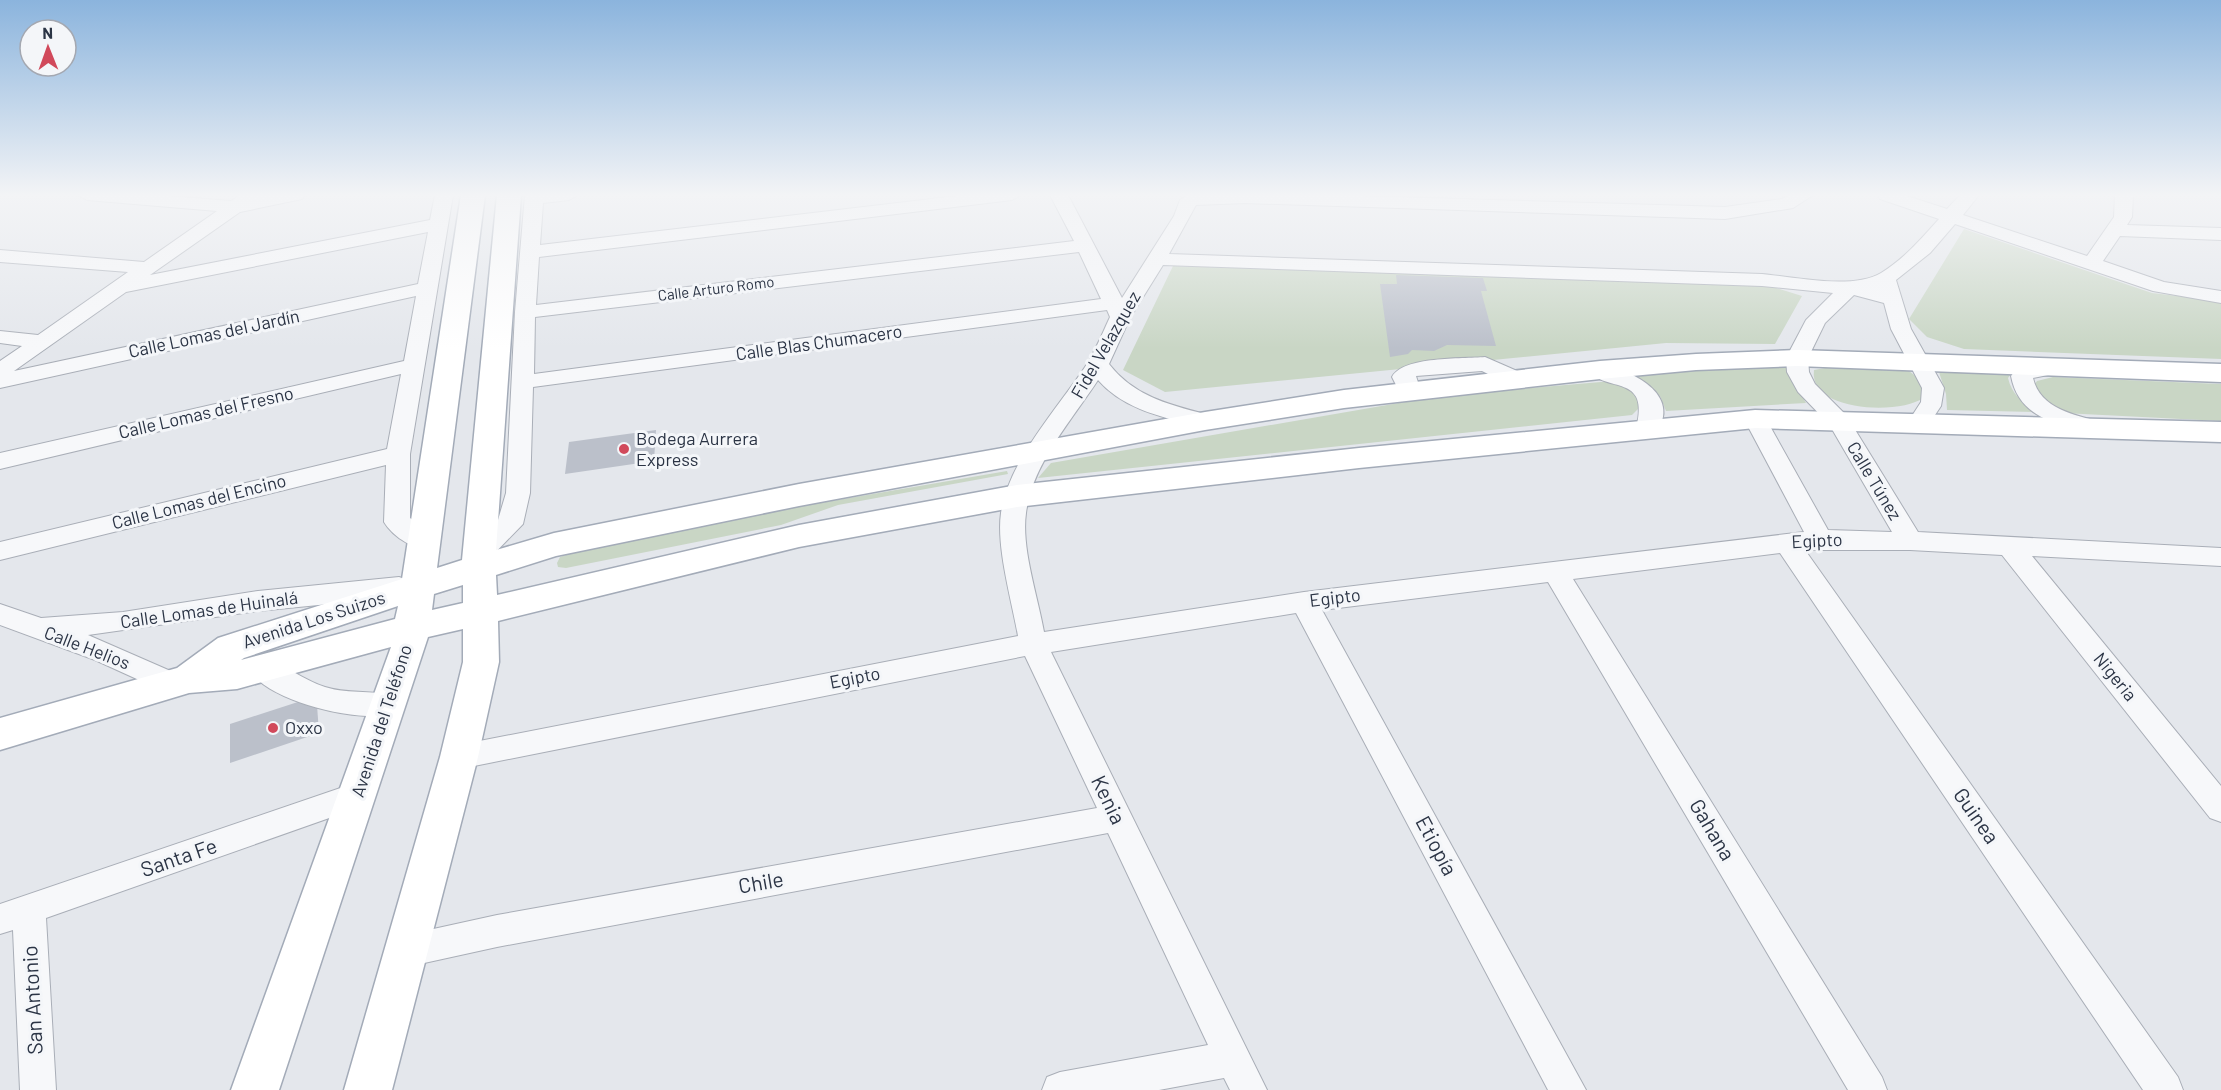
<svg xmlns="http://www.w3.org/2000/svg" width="2221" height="1090" font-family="Barlow,sans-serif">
<rect width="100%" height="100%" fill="#e4e7ec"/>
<g fill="#c9d6c5">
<path d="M1964,229L2152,293L2221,301V359L1964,349L1927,337L1909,319Z"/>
<path d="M1173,266L1763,284L1802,296L1775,344L1666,343L1165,392L1123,370Z"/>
<path d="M1786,367L1806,403L1666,411L1660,396L1635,376L1708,368Z"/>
<path d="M1825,368L1909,371L1923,382V398C1900,415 1808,412 1814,370Z"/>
<path d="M1939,372L2012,373L2008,378C2012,395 2024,405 2039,412L1947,410L1946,394Z"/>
<path d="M2053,377L2221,384V421L2063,413L2049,406L2032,388L2037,381Z"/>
<path d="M1613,381L1636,393L1642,405L1632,415L1038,478L1051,463L1445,395Z"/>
<path d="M1007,471L1008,474L838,505L781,525L566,568L558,567L557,563L560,557L569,554L785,509Z"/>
</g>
<g fill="#bbc0ca">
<path d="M1396,275L1483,278L1487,291H1481L1496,346L1447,345L1434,351L1412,350L1408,354L1390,357L1380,284H1397Z"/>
<path d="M656,430L654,461L565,474L569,442Z"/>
<path d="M304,700L317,705L319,733L230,763V724Z"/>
</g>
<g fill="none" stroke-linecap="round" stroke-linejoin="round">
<g stroke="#a9aeb7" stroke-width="2">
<g id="minor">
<path d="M78,195H156L231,201L240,195H305L302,199L240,212L150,275L430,220L435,195H453L410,454V518L434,536L438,542L434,548C417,553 393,537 384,522L386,465L0,560V542L387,449L401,374L0,469V453L404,361L416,296L0,388V361L22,346L0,343V331L38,335L128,272L0,262V250L144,262L217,211L87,200ZM428,232L418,284L14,371L126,292Z"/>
<path d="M525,195H578L569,200L543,203L540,245L965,195H1021L1012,200L539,257L536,305L1074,241L1050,195H1068L1122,298L1174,216L1180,200L1187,195H1328L1725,207L1782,199L1790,195H1813L1793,208L1725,219L1245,203L1196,205L1169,254L1762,274C1795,277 1852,290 1881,273C1904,259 1922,238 1939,219L1880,199L1877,195H1904L1947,209L1960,195H1979L1963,215L2087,256L2114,217L2115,195H2133L2132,217L2127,225L2221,228V240L2120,236L2103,261L2164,282L2221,291V303L2153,291L1955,224L1930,253L1896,280L1911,329L1944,388L1941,406L1927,427L1919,429L1911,427L1908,422L1921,402L1922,388L1891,329L1884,303L1854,295L1825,323L1808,358L1809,372L1815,384L1846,415L1918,532L2221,548V566L2032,556L2221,786V822L2210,818L2002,555L1910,550H1805L2178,1077L2183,1090H2143L1780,553L1573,579L1882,1077L1887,1090H1848L1548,582L1322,610L1586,1090H1548L1296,613L1051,652L1267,1090H1230L1224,1078L1159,1090H1042L1047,1077L1060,1072L1208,1045L1108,833L497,947L406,967L394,962L389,951L394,940L406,935L497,915L1097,808L1025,656L459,769L448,766L444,757L448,748L459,745L1018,636C1012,602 996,547 1001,513C1008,462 1057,409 1085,367C1095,352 1102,334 1110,317L1107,310L533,387L530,493L523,524L488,560L479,563L470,560L466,554L498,520L506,493L515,312ZM1079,252L1101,299L534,374L535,317ZM1163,265L1762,286L1833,293L1806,320L1786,358L1787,372L1798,392L1829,424L1892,532L1828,530L1766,419L1763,414L1755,412L1747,414L1744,419L1804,532L1304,592L1044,632C1038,597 1021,548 1026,513C1032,464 1072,420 1098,380C1125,411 1167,418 1205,428L1213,426L1216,421L1213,416C1174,406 1135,398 1109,364L1130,318Z"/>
<path d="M1485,357L1524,374L1527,379L1524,384H1508L1482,371L1416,376L1421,392L1418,397H1402L1392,377C1403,356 1462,359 1485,357Z"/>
<path d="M2055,360L2063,362L2066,367L2063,372L2033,378C2040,409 2075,415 2101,422L2105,427L2101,432C2091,435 2083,432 2073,429C2043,421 2017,409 2011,376C2021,362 2039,362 2055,360Z"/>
<path d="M1600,363C1631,371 1683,393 1656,434L1648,436L1640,434L1636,429C1651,372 1605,394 1589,370L1592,365Z"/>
<path d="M399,577L408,580L412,587L408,594L399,597L258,611L88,635L182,676L186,684L182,692L172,695L95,660L0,625V604L41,618L123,612L258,591Z"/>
<path d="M262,657C284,664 303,680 325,687C350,695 376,689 399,697L403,705L399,713C364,725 266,702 248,668L252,660Z"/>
<path d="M358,782L369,786L373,795L369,804L46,918L56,1090H20L13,930L0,934V904Z"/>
</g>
</g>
<g stroke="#a3abb8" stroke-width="3">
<path id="major" d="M461,195H485L437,568L462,560L497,195H521L496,550L554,533L799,484L1205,412L1344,390L1600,361L1696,354L1797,350L2221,364V382L1797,366L1696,370L1600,379L1344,408L1205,430L799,506L556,556L496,575L497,595L799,525L1017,485L1359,448L1755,410L2221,422V442L1755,428L1359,468L1017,507L799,547L498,621L499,662L478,757L392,1090H344L440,757L463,662V629L428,637L279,1090H231L391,647L237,689L189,693L0,750V718L177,668L218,638L402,579ZM463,585V603L432,610L434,594ZM398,606L395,619L241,660L244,658Z"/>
</g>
<use href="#minor" fill="#f7f8fa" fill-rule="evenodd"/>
<use href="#major" fill="#fff" fill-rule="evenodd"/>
</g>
<linearGradient id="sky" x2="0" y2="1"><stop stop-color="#8bb4dd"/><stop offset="0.56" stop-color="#f3f4f6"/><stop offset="1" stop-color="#f3f4f6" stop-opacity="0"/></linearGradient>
<rect width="2221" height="348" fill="url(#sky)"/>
<g fill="#d1495b" stroke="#f4f6f9" stroke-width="2">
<circle cx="624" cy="449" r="6"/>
<circle cx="273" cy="728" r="6"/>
</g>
<g text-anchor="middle" stroke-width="6" stroke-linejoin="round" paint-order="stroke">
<g font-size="15" fill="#2b3445" stroke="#f4f6f9">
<text transform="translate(716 289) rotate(-7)" y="5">Calle Arturo Romo</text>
</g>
<g font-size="18" fill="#2b3445" stroke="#f4f6f9">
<text transform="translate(214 334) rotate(-12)" y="6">Calle Lomas del Jardín</text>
<text transform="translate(819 343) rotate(-8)" y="6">Calle Blas Chumacero</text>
<text transform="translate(1106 345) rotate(-60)" y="6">Fidel Velazquez</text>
<text transform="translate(206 413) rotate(-13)" y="6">Calle Lomas del Fresno</text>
<text transform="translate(1874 481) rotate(59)" y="6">Calle Túnez</text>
<text transform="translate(199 502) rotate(-14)" y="6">Calle Lomas del Encino</text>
<text transform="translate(1817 541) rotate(-3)" y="6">Egipto</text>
<text transform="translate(1335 598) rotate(-7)" y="6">Egipto</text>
<text transform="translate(209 610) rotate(-8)" y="6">Calle Lomas de Huinalá</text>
<text transform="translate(314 620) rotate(-18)" y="6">Avenida Los Suizos</text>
<text transform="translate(87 648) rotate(21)" y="6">Calle Helios</text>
<text transform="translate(2115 677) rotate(51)" y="6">Nigeria</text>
<text transform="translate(855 678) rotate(-11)" y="6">Egipto</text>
<text transform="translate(382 721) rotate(-72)" y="6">Avenida del Teléfono</text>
</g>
<g font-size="18" fill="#2b3445" stroke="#f4f6f9" text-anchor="start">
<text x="636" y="445">Bodega Aurrera<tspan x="636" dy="21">Express</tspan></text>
<text x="285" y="734">Oxxo</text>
</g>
<g font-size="21" fill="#2b3445" stroke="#f4f6f9">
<text transform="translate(1108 800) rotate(64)" y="7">Kenia</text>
<text transform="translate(1976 816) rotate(55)" y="7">Guinea</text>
<text transform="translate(1712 830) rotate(59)" y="7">Gahana</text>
<text transform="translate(1436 846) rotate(62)" y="7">Etiopía</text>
<text transform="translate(179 858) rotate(-19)" y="7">Santa Fe</text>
<text transform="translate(761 883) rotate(-10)" y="7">Chile</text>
<text transform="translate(33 1000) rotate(-93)" y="7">San Antonio</text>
</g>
</g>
<g transform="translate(48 48) rotate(359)"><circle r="28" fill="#f4f6f9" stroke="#a4a8b1" stroke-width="1.5"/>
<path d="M0-4.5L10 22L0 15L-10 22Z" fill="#d1495b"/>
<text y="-9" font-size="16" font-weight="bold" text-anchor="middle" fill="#2b3445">N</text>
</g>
</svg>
